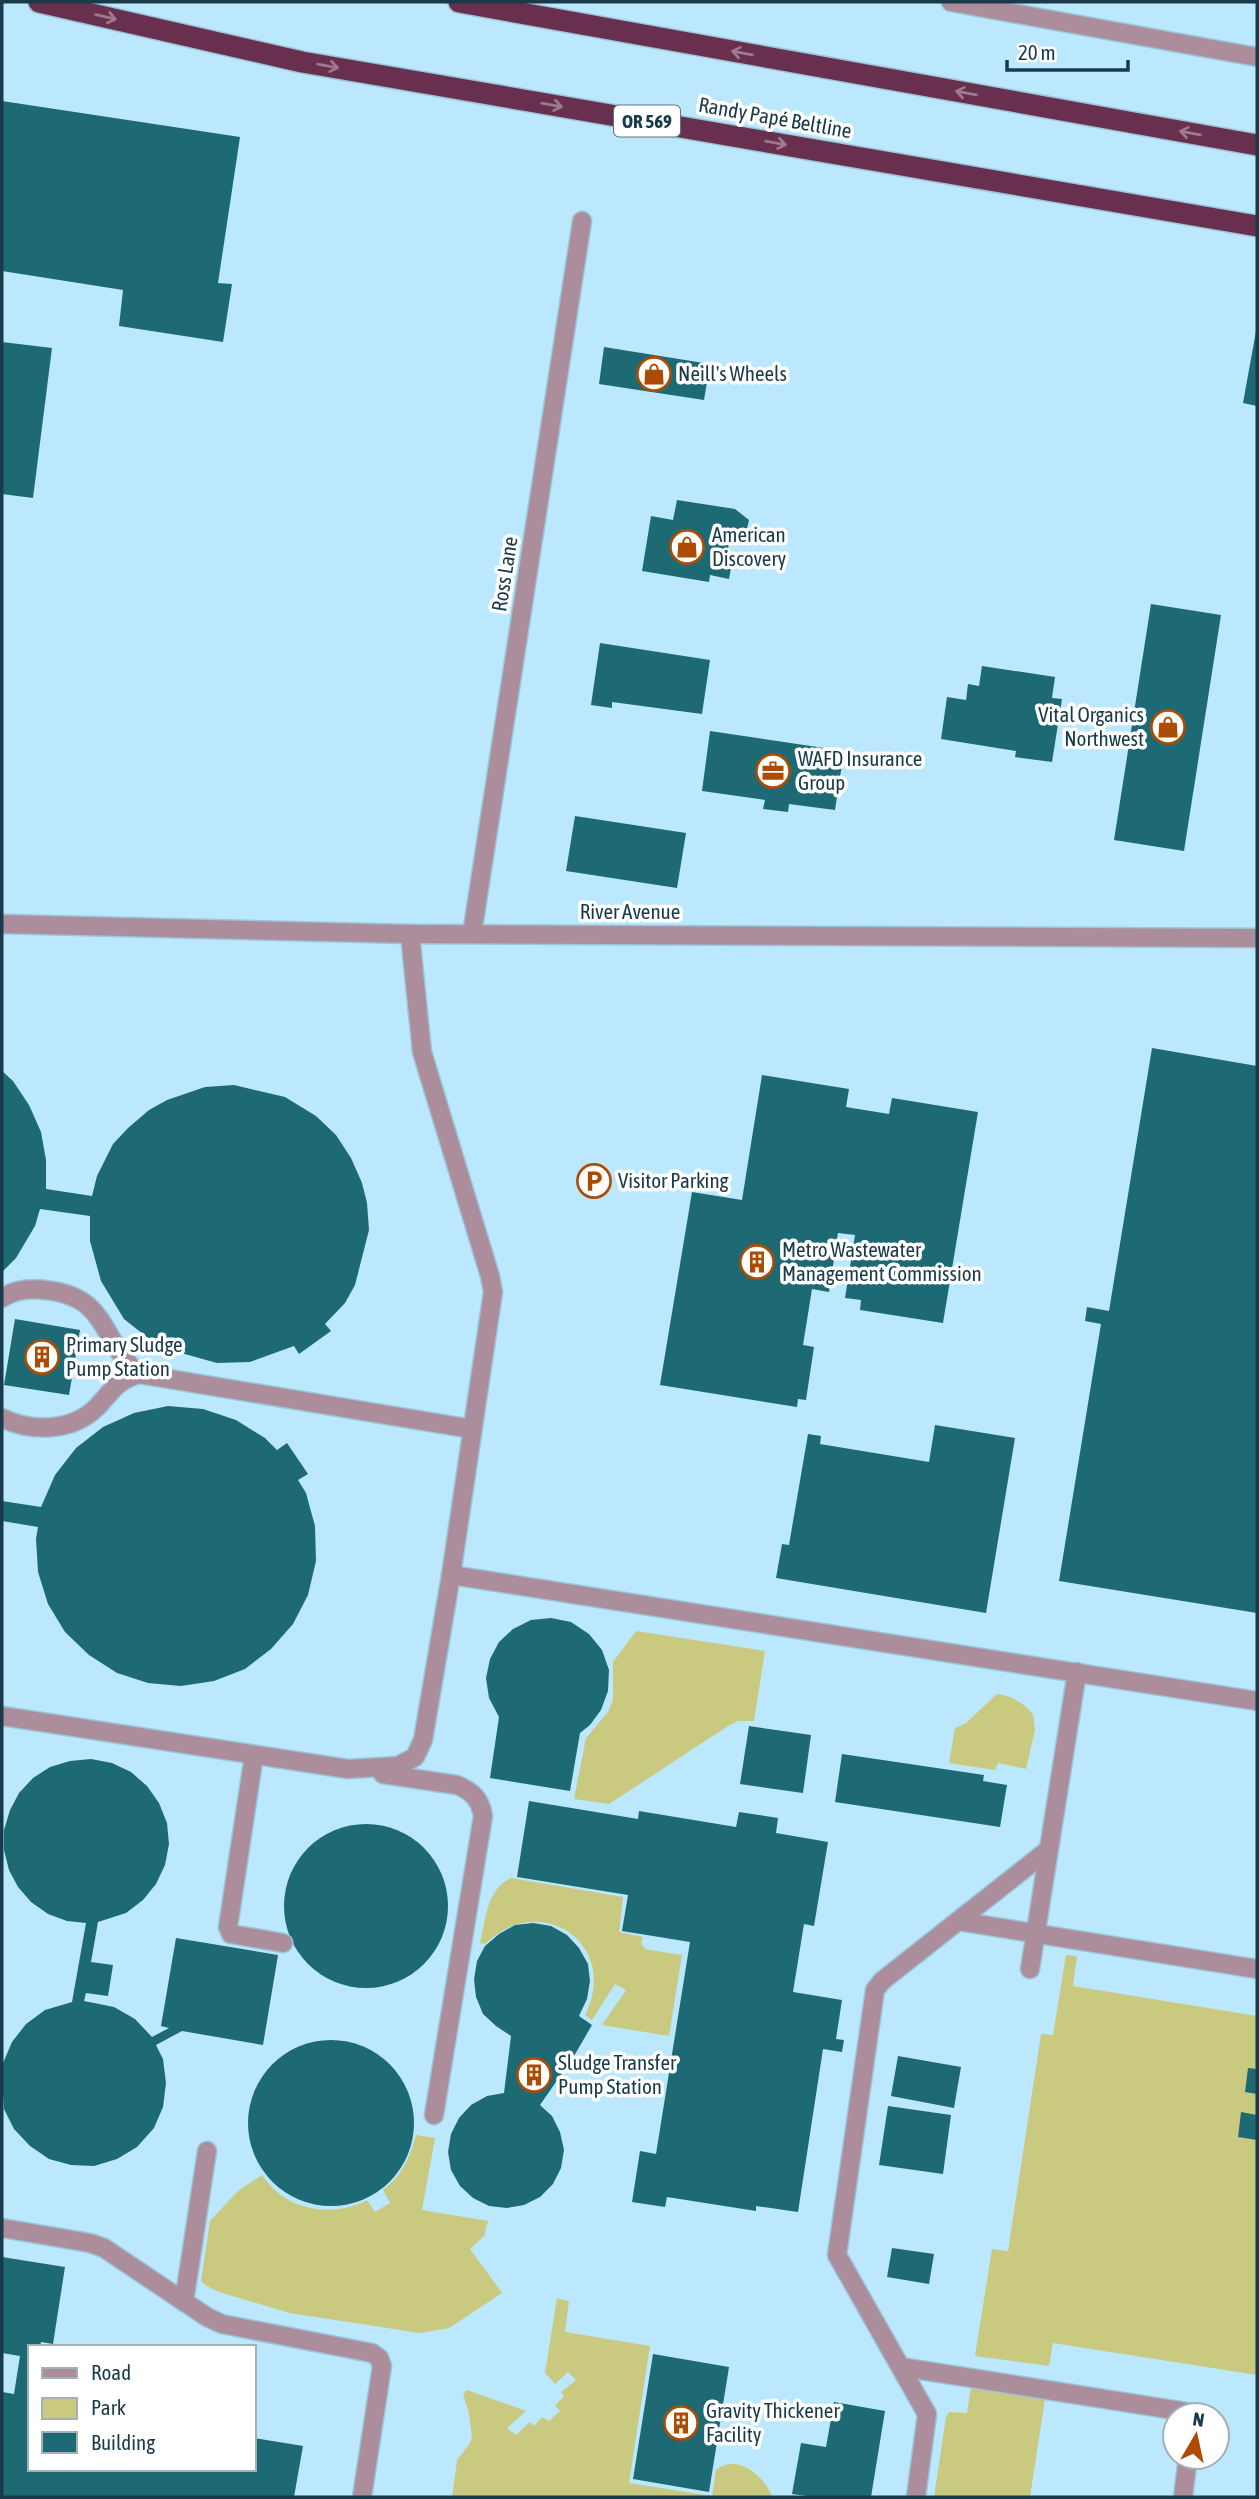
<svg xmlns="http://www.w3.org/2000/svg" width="1259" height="2499" font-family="'Asap Condensed',sans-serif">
<rect width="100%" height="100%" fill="#bbe8fd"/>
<g fill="#cac980">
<path d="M636,1631L765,1651L754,1721H738L728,1726L609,1804L574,1799L586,1738L608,1712L613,1700V1662Z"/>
<path d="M997,1694C1013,1696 1023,1703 1033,1714L1035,1730L1026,1769L998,1763L995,1770L949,1763L955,1728L966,1723Z"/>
<path d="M511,1878L623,1897L619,1932L643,1937L641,1943L645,1949L682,1955L669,2036L602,2025L626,1990L615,1984L592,2020L585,2015C621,1943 539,1890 485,1944L480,1943C486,1919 486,1890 511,1878Z"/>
<path d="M1066,1955L1077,1956L1073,1986L1257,2016V2375L1053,2343L1049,2366L975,2356L992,2249L1008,2251L1041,2034L1053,2035Z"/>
<path d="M416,2135L435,2138L422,2210L488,2221L484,2236L470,2249L502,2293L449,2328L420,2333L290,2313L219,2292L205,2285L201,2281L210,2221L238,2191L262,2175C268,2182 273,2190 281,2195C304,2213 342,2214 367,2200L375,2212L390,2203L383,2190C402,2176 410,2157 416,2135Z"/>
<path d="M557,2298L569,2301L565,2332L650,2346L629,2483L712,2496L716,2470C737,2453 765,2476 772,2497H452L457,2460L468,2446L472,2438L469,2413L463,2394L467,2390L526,2411L507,2428L516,2435L530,2422L534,2426L542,2417L549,2421L560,2411L555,2406L564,2396L561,2392L576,2380L568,2372L555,2384L545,2373Z"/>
<path d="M971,2387L1045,2399L1030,2497H934L946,2417L949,2412L967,2413Z"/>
</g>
<g fill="#1d6a75">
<path d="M2,101L240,137L218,283L232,284L223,342L119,326L123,290L2,271Z"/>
<path d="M1256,331H1257V406L1243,403Z"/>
<path d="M2,342L52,348L33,498L2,494Z"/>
<path d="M604,347L710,364L704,400L599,384Z"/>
<path d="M677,500L735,509L749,520L745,538L730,536L727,556L733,557L729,579L710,575L709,582L642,571L651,516L673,520Z"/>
<path d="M1151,604L1221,615L1184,851L1114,840Z"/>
<path d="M600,643L710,660L702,714L612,702V708L591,705Z"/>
<path d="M982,666L1055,677L1052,698L1062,699L1052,762L1015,757L1016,751L941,739L947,697L966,700L968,684L979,686Z"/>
<path d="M710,731L844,751L835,810L789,804L788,812L763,809L765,800L702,791Z"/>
<path d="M575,816L686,833L677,888L566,871Z"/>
<path d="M1152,1048L1257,1066V1613L1059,1581L1101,1324L1085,1321L1087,1307L1109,1311Z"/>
<path d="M2,1071L13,1081L29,1105L41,1132L46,1160V1189L92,1196L97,1176L113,1144L128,1128L149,1110L167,1100L205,1087L234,1085L285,1097L316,1116L336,1135L351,1158L362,1183L367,1203L369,1230L355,1285L345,1303L325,1324L331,1331L299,1354L294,1346L250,1362L217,1363L174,1351L148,1338L124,1319L101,1281L90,1241V1216L40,1209L35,1226L16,1258L2,1272Z"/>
<path d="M762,1075L849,1089L846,1107L889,1114L892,1098L978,1112L943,1323L860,1310L861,1300L845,1298L855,1235L838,1233L829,1292L812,1289L803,1345L814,1347L806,1400L798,1399L797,1407L660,1385L692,1192L742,1200Z"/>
<path d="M15,1319L80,1330L69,1395L4,1385Z"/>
<path d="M168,1406L203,1409L236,1420L265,1438L277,1450L287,1443L308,1474L298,1480L306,1493L315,1526L316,1561L308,1595L293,1624L271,1649L245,1669L214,1681L181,1686L148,1683L117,1673L89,1655L65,1632L48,1604L38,1572L36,1539L38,1527L2,1521V1501L41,1507L55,1475L76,1448L103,1427L134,1413Z"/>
<path d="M935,1425L1015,1438L986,1613L776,1578L782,1544L789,1545L808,1434L821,1436L820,1444L929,1462Z"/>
<path d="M551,1618L571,1622L589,1634L602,1650L609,1670L608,1691L601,1710L590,1725L580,1733L570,1791L490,1778L499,1717L489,1698L486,1678L490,1659L499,1642L513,1629L531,1620Z"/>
<path d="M749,1726L811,1735L803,1793L740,1784Z"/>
<path d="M842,1754L984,1775L983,1781L1007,1785L1000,1827L835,1802Z"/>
<path d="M91,1759L112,1763L131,1772L147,1786L159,1803L167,1823L169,1844L165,1865L156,1884L143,1900L126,1913L98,1922L91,1962L113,1965L108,1996L86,1993L84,2001L114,2007L135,2019L152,2037L169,2028L161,2026L176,1938L278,1955L263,2045L182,2031L156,2045L163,2059L166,2083L163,2107L154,2128L137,2147L117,2159L94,2166L71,2165L49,2159L30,2146L14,2129L4,2109L2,2077L3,2063L12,2042L26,2024L45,2010L72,2002L86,1923L67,1921L48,1914L31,1902L18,1887L9,1870L4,1850V1830L10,1810L19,1793L33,1778L50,1767L70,1761Z"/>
<path d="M529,1801L638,1819L639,1811L736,1827L739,1812L778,1818L776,1833L828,1842L814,1926L804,1924L793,1992L842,2000L836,2039L844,2040L842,2052L823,2049L798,2212L756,2206V2211L667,2197L665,2207L632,2202L640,2151L656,2154L690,1942L622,1931L628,1895L517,1877Z"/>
<circle cx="366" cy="1906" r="82"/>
<path d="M533,1923L551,1926L567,1935L579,1948L588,1964L590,1981L587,1999L579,2016L592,2025L574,2056L540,2105L552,2116L560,2132L564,2150L561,2168L553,2184L540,2197L524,2205L507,2208L489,2206L473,2198L460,2186L451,2170L448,2152L451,2134L459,2118L471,2105L487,2096L504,2093L511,2036L496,2026L483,2014L476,1997L474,1979L477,1961L485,1946L499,1934L515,1925Z"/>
<circle cx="331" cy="2123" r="83"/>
<path d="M898,2056L961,2067L954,2108L891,2096Z"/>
<path d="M1248,2068L1257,2069V2094L1245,2092Z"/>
<path d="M888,2106L951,2115L943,2174L879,2165Z"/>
<path d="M1241,2112L1257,2115V2140L1238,2137Z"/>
<path d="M892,2248L934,2254L929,2284L887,2277Z"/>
<path d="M2,2257L65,2267L53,2344L41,2342L40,2347H30V2469H254V2438L303,2446L294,2497H2V2392L14,2394L20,2356L2,2353Z"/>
<path d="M653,2354L729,2367L709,2492L633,2479Z"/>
<path d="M834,2402L885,2411L871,2497H815L792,2494L801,2443L826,2447Z"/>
</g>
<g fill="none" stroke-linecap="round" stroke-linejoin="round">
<g stroke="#9bc5d9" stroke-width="21">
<g id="minor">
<path d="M951,2L1257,57"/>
<path d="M2,924L410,934L1257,938"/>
<path d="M472,934L582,221"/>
<path d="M2,1298C14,1290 30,1288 45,1290C110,1297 98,1338 139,1374"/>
<path d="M2,1418C31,1432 71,1432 96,1408C112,1392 115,1381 139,1374L472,1429"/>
<path d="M451,1575L1257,1701"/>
<path d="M2,1716L348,1769L398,1766L415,1757L423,1740L451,1575L493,1292L490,1276L422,1052L410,934"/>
<path d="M254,1755L228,1927L231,1934L283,1943"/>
<path d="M383,1774L457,1785C473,1792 480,1799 483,1816L434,2115"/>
<path d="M958,1921L1257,1969"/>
<path d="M1030,1969L1077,1672"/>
<path d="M2,2228L90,2243L104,2248L207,2317L222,2324L372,2353L379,2358L382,2366L362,2497"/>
<path d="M184,2302L207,2151"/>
<path d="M901,2367L1187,2412L1190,2415"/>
<path d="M916,2497L927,2414L837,2255L875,1990L882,1981L1048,1850"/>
<path d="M1183,2497L1188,2457"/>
</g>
</g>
<g stroke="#9bc5d9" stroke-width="24">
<g id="highway">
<path d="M39,2L302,62L1257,226"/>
<path d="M459,2L1257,145"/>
</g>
</g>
<use href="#minor" stroke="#ac8d9c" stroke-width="18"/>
<use href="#highway" stroke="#692f4f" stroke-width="21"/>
</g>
<defs><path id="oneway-shaft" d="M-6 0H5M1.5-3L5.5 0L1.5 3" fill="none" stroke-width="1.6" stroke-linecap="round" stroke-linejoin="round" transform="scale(1.75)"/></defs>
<g stroke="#9e788d">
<use href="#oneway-shaft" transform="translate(106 17) rotate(13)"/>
<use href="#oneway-shaft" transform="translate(742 53) rotate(-170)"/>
<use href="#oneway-shaft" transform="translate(328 66) rotate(10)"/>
<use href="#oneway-shaft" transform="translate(966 93) rotate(-170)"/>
<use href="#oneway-shaft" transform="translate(552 105) rotate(10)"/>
<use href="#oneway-shaft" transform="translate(1190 133) rotate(-170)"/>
<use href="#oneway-shaft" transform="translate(776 143) rotate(10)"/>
</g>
<defs>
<g id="shop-ring" transform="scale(1.75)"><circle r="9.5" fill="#fff" stroke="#ac4c03" stroke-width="1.5"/><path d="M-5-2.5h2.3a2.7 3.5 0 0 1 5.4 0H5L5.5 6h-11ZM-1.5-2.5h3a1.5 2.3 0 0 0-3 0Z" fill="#ac4c03"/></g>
<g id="office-ring" transform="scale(1.75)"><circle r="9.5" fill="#fff" stroke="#ac4c03" stroke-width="1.5"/><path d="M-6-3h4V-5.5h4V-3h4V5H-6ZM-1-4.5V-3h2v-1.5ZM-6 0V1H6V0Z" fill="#ac4c03"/></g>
<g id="parking-ring" transform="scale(1.75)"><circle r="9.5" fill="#fff" stroke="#ac4c03" stroke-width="1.5"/><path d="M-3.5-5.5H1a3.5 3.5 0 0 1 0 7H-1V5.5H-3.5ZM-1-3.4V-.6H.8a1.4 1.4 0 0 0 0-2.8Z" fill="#ac4c03"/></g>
<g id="building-ring" transform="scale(1.75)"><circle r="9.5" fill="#fff" stroke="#ac4c03" stroke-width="1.5"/><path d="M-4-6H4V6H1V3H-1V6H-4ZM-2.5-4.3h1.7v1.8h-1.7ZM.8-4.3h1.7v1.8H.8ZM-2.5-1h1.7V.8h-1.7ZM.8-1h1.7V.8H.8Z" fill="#ac4c03"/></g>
</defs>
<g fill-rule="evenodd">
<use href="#shop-ring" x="654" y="374"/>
<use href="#shop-ring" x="687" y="547"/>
<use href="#shop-ring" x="1168" y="727"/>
<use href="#office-ring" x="773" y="771"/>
<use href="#parking-ring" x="594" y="1181"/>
<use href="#building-ring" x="757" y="1262"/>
<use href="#building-ring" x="42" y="1357"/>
<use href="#building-ring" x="534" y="2075"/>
<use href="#building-ring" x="681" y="2423"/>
</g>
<g text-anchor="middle" stroke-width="7" stroke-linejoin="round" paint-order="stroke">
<rect fill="#fff" stroke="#5e757f" stroke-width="2" x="614" y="105.5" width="66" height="31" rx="5"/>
<g font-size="19" font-weight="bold" fill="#193a48">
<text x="647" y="128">OR 569</text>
</g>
<g font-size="21" fill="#193a48" stroke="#fff">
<text transform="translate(775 118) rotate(10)" y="7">Randy Papé Beltline</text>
<text transform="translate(505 574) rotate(-81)" y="7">Ross Lane</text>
<text x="630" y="919">River Avenue</text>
</g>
<g font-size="21" fill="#193a48" stroke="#fff" text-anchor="start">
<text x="678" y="381">Neill's Wheels</text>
<text x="712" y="542">American<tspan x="712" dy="24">Discovery</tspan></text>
<text x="1144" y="722" text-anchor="end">Vital Organics<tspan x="1144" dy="24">Northwest</tspan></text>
<text x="798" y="766">WAFD Insurance<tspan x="798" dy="24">Group</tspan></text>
<text x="618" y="1188">Visitor Parking</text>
<text x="782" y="1257">Metro Wastewater<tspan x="782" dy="24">Management Commission</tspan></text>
<text x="66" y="1352">Primary Sludge<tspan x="66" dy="24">Pump Station</tspan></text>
<text x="558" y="2070">Sludge Transfer<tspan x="558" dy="24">Pump Station</tspan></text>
<text x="706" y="2418">Gravity Thickener<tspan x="706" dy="24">Facility</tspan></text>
</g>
</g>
<rect width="1259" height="2499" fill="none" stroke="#193a48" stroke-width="7"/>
<rect x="28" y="2345" width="228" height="126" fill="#ffffff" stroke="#a3b0b6" stroke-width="2"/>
<rect x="42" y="2368" width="35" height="10" fill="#ac8d9c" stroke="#a3b0b6" stroke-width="2"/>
<text x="91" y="2380" font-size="21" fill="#193a48">Road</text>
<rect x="42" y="2398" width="35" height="21" fill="#cac980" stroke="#a3b0b6" stroke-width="2"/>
<text x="91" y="2415" font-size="21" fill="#193a48">Park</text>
<rect x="42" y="2432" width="35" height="21" fill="#1d6a75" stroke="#a3b0b6" stroke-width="2"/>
<text x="91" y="2450" font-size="21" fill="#193a48">Building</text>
<g transform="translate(1196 2436) rotate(9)"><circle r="33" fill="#ffffff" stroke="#a3b0b6" stroke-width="2"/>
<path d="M0-5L12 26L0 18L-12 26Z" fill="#ac4c03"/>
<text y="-10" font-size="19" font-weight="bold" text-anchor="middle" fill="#193a48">N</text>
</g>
<path d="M1007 60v10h121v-10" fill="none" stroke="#193a48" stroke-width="3.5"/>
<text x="1018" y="60" font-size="21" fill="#193a48" stroke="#ffffff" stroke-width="5" paint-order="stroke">20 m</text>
</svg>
